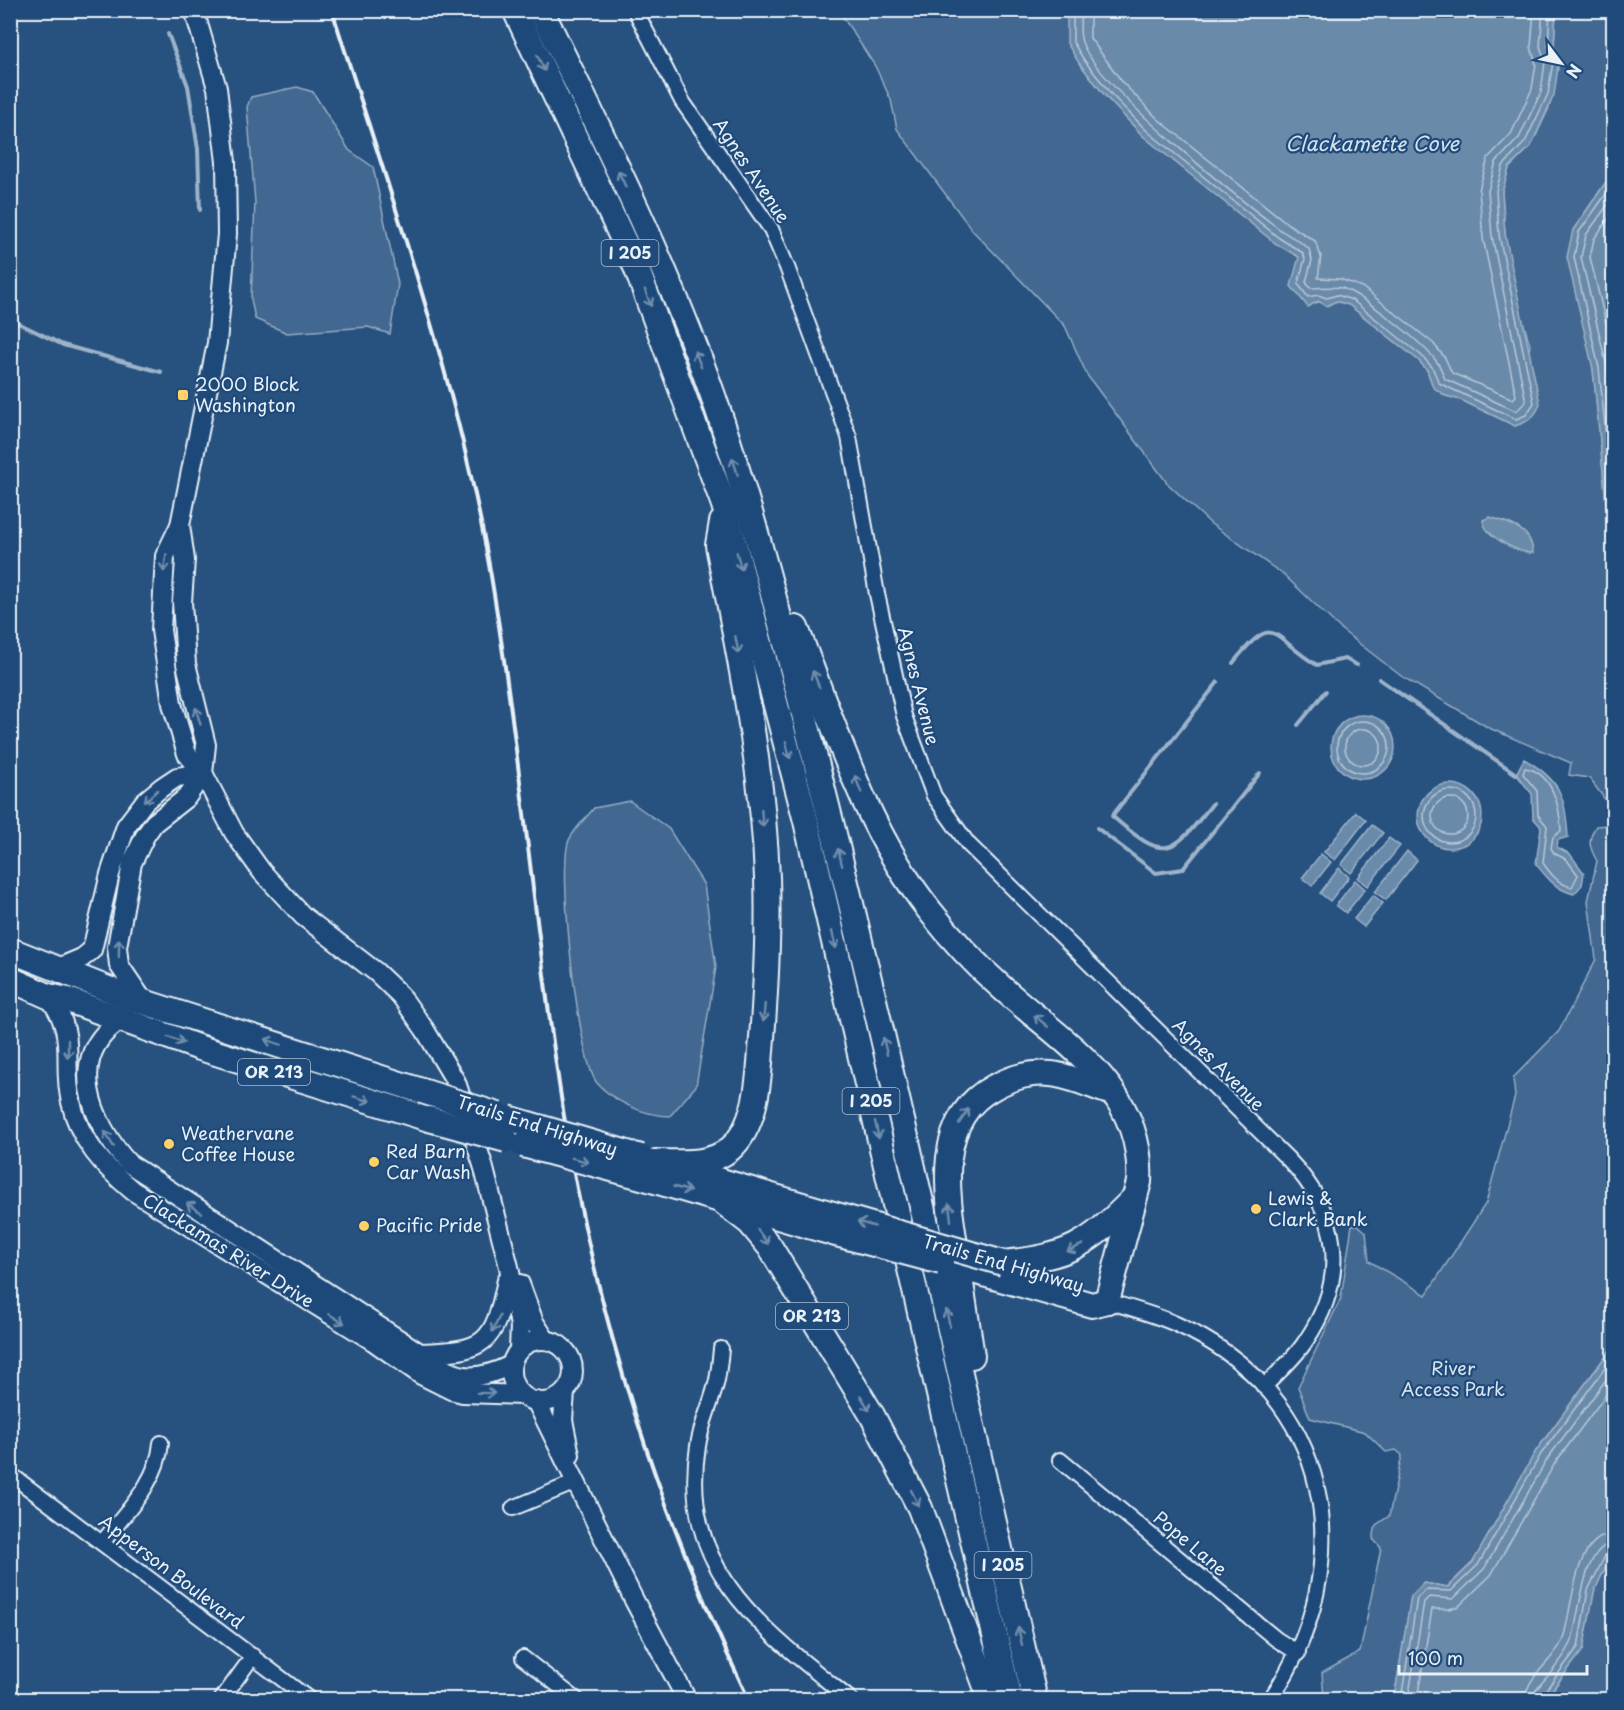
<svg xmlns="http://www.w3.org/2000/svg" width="1624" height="1710" font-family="'Playpen Sans',sans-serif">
<rect width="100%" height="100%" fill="#27517f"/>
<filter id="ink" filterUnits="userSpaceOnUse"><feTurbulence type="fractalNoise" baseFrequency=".0167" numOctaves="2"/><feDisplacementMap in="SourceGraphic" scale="12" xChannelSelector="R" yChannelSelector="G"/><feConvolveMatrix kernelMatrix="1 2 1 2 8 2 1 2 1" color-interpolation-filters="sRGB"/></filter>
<g filter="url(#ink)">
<g fill="#436891" stroke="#96acc4" stroke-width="1.5">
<path d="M839,11H1067L1079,63L1107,98L1143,136L1275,243L1299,257L1308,306C1322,299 1334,300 1349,305L1418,360L1427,370L1433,387L1446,396L1461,400L1515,426L1530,345L1517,301L1505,234L1502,192L1509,168L1531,146L1549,108L1559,60L1554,46L1556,11H1613V172L1573,230L1593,369L1607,512L1613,534V810L1589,778L1569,775L1571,763L1489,728L1401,676L1343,631L1284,575L1211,524L1168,484L1087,375L1065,326L972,230L897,129L891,100L875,66Z"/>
<path d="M297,87L313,92L349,150L373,167L398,284L390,334L368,327L287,333L255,319L251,299L255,202L247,107L251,97Z"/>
<path d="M630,801L669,829L704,885L716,967L696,1086L670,1116C645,1116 614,1102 597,1083C578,1061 557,867 569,840C574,829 586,818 594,808Z"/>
<path d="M1609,825L1613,828V1346L1536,1451L1473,1562L1447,1587L1424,1583L1411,1596L1394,1699H1324L1322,1673L1360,1652L1381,1548L1373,1539L1376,1525L1389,1516L1402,1455L1396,1450L1386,1452L1365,1432L1310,1418L1298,1387L1341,1298L1352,1225H1358L1366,1232L1369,1261L1426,1295L1486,1203L1515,1096L1513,1078L1559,1031L1596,959L1588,901L1597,861C1589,847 1587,840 1596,826Z"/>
<path d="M1613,1551V1699L1545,1700L1583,1650L1594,1592Z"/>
</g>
<g fill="#6b8aaa" stroke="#9db3c9" stroke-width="1.5">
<path d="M1067,11H1556L1554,46L1559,60L1554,95L1531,146L1509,168L1502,192L1505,234L1540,404C1535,417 1528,422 1515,426L1461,400L1446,396L1433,387L1427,370L1418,360L1349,305L1336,301L1327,306L1318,301L1308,307L1291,286L1299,257L1275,243L1143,136L1107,98L1079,63L1067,43Z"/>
<path d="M1613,172V534L1607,512L1593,369L1567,257L1573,230Z"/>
<path d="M1490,517C1510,523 1532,529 1533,553C1518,553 1484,536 1483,520Z"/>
<circle cx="1363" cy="747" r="32"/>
<path d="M1524,759C1561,780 1565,796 1568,837L1558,840L1557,847L1570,854L1584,873L1582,885L1574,894C1556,890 1547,878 1536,864L1541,827L1533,818L1532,794L1516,774Z"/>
<circle cx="1450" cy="816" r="32"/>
<path d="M1356,812L1366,820L1335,860L1324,852Z"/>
<path d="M1372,825L1383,833L1351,873L1341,865Z"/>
<path d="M1389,838L1400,846L1368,886L1358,878Z"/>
<path d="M1407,851L1417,860L1386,900L1375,892Z"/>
<path d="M1321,854L1331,862L1312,886L1302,878Z"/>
<path d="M1339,868L1349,877L1330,901L1320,893Z"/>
<path d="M1355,880L1365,889L1346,913L1336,905Z"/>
<path d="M1373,895L1383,903L1364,927L1354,919Z"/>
<path d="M1613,1346V1551L1594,1592L1583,1650L1545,1699H1394L1411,1596L1424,1583L1448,1587L1473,1562L1536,1451Z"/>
</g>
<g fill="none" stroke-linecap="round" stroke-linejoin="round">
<g stroke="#b6c8d9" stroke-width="1.5">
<path d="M1073,10V42L1084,60L1111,94L1147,131L1279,238L1303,253L1305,259L1298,284L1308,297L1318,295L1327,298L1337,295L1352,300L1422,356L1432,367L1439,383L1516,419L1526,415L1534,403L1499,235L1496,191L1503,166L1525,142L1548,94L1553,61L1548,46L1550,10"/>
<path d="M1081,10C1081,19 1079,29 1081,38C1088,80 1243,202 1282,231C1291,237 1301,241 1309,249L1312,260L1306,282L1310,288C1319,288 1335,286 1342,288C1362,294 1424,344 1437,362C1441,367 1442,373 1445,379L1516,411L1526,402L1492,236L1488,191L1496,162L1519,138L1541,92L1545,62L1540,46L1543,10"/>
<path d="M1090,10V38L1123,83L1158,119L1288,224L1315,241L1321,256L1318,278L1340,279L1362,287L1433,343L1445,358L1452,373L1513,399L1516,396L1483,238L1479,190L1488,158L1511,134L1532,89L1536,64L1531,47L1534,10"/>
<path d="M1614,183L1579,232L1574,257L1599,368L1614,513"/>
<path d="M1614,196L1586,235L1581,257L1607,367L1614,440"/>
<path d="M1614,211L1594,239L1590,257L1614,357"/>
<circle cx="1363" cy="747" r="26"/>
<circle cx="1363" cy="747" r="18"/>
<path d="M1525,768C1553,772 1560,808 1561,831L1553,837L1551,848L1554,853L1567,860L1578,875L1572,887C1559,885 1550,873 1543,863L1547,826L1538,815L1537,791L1523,774Z"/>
<circle cx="1450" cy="816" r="26"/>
<circle cx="1450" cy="816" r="18"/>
<path d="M1401,1700L1417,1598L1426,1590L1451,1591L1478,1565L1541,1454L1614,1356"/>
<path d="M1408,1700L1424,1602L1429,1597L1453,1599L1484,1569L1548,1458L1614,1369"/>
<path d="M1417,1700L1432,1609H1449L1459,1606L1491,1575L1555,1463L1614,1384"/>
<path d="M1525,1700C1526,1676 1553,1662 1562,1641C1573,1615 1571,1535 1614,1534"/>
<path d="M1534,1700L1536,1690C1547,1676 1562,1662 1570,1645C1580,1624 1580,1545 1614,1543"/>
<path d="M1541,1700L1543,1694L1578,1647L1588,1590L1606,1554L1614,1550"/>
</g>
<g stroke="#9db3c9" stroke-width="4">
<path d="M168,34L188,86L198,149L200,210"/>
<path d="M10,319L63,345L161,372"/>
<path d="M1233,663C1276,609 1271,638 1317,665L1345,659L1357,665"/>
<path d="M1379,679L1516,774"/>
<path d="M1298,725L1326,691"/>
<path d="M1213,803C1171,856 1166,863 1112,816L1218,682"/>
<path d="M1097,828L1156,873L1183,869L1260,773"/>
</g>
<g stroke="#e8f1f8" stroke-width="18">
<g id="street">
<path d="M635,10L682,101L771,229L787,267L849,437L877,594L904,716L934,796L968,844L1288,1159C1341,1214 1349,1278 1305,1342C1294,1359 1278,1372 1264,1387"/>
<path d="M1107,1301C1130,1308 1154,1314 1176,1324C1334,1394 1362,1563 1270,1700"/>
<path d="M721,1349C720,1359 719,1370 717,1380C712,1403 701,1423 698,1446C678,1571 765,1631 851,1700"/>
<path d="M1060,1460L1276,1639L1298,1653"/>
<path d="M10,1474L310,1700"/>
<path d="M513,1508L576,1482"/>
<path d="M102,1543C125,1513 158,1482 161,1443"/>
<path d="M523,1658L577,1700"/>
<path d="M221,1700L253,1656"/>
</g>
</g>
<g stroke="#e8f1f8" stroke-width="22">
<g id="secondary">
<path d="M194,10L217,88L226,162L227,234L217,343L180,525L165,556L161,630L172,704L187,754L203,773L234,833L262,872L303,916L376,972L401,996L425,1030L456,1082L483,1165L509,1267L520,1326L519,1349"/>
<path d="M56,969L82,958L92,950L110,874L126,826L145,801L162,787L177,777L203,773"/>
<path d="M48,996C79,1036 61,1059 71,1102C79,1140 104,1167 133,1191L373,1341L421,1375L451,1390L463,1393L522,1395"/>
<path d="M142,999L119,965L117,947L132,863L145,836L154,823L187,797L203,773L206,745L186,664L182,602L185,560L180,525"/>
<path d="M121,1020C64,1056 91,1122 128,1163L420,1353C454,1379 472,1384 511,1365"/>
<path d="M520,1284L534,1322L545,1339"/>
<circle cx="542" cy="1371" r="31"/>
<path d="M420,1353C486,1351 494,1345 507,1280"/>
<path d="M565,1392L563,1420L570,1455"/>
<path d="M536,1401L634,1600L687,1700"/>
</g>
</g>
<g stroke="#e8f1f8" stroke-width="28">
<g id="highway">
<path d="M515,10L636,267L724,505L806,821L1010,1700"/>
<path d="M541,10C606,143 673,276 720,416C764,548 796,683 830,818C903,1111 966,1406 1035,1700"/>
<path d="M796,628C834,724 865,829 930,911C951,938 975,964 1001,987C1062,1042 1145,1088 1139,1182L1107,1301"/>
<path d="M10,950L128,997L422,1091"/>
<path d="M10,979L48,996L68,1000L200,1048L429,1119"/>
<path d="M656,1162C682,1162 709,1166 730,1149C759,1124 759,1072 762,1038C766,984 769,932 767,878C763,766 739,655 718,545L722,522"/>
<path d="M677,1168L833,1214"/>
<path d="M645,1178L836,1234"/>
<path d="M719,1199L750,1223L770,1247L872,1415L920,1508L991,1700"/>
<path d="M1003,1263C1069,1256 1086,1247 1133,1199"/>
<path d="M973,1271L1092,1305L1107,1301"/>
<path d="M972,1356C967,1323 962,1290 957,1257C948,1199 931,1120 994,1087C1013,1077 1030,1072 1051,1074C1072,1076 1093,1087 1112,1093"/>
</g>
</g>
<use href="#street" stroke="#1f4a7a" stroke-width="14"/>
<use href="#secondary" stroke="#1f4a7a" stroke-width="18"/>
<use href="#highway" stroke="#1f4a7a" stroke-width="24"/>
<path stroke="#e8f1f8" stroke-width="4" d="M332,10C391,197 458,383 491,576C521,755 535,937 564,1116C596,1317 660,1516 749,1700"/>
<g stroke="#e8f1f8" stroke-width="28" stroke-linecap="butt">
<g id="highway-bridge">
<path d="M422,1091L498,1115"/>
<path d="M508,1118L641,1157"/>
<path d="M429,1119L506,1140"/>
<path d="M523,1145L645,1178"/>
<path d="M833,1214L1003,1263"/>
<path d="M836,1234L941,1262"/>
</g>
</g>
<use href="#highway-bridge" stroke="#1f4a7a" stroke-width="24"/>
</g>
<defs><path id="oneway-shaft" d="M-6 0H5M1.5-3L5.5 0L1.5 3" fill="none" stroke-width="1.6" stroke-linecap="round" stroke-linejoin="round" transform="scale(1.5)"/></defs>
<g stroke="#6f8dac">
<use href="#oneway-shaft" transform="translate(541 63) rotate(64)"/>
<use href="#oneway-shaft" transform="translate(622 179) rotate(-115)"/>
<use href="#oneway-shaft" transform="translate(648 298) rotate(69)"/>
<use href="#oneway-shaft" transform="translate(698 359) rotate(-111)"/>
<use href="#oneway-shaft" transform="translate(735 466) rotate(-107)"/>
<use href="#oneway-shaft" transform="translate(739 561) rotate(75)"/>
<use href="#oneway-shaft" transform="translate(165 563) rotate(99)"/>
<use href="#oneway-shaft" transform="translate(737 645) rotate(79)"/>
<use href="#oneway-shaft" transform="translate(816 679) rotate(-112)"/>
<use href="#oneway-shaft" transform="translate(198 716) rotate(-106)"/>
<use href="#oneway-shaft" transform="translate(788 750) rotate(76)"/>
<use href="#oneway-shaft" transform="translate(858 784) rotate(-111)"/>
<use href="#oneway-shaft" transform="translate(151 796) rotate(138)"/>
<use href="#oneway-shaft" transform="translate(762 818) rotate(85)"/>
<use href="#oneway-shaft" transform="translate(840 857) rotate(-104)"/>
<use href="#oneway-shaft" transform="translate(834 940) rotate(77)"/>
<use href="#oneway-shaft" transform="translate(119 948) rotate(-89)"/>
<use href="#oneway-shaft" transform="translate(764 1013) rotate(95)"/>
<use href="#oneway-shaft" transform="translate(1041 1021) rotate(-140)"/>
<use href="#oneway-shaft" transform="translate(176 1040) rotate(20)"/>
<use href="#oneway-shaft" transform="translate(273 1042) rotate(-162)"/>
<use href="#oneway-shaft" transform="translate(885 1046) rotate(-103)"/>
<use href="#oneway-shaft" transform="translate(68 1049) rotate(90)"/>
<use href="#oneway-shaft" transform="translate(362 1099) rotate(17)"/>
<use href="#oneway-shaft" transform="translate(964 1116) rotate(-57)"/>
<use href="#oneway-shaft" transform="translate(877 1130) rotate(77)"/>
<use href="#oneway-shaft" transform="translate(109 1139) rotate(-121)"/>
<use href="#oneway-shaft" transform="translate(580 1160) rotate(15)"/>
<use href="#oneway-shaft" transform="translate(682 1189) rotate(16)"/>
<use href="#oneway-shaft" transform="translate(194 1208) rotate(-147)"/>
<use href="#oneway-shaft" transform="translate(950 1212) rotate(-97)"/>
<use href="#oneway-shaft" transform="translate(866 1224) rotate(-164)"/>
<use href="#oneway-shaft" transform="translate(763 1237) rotate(52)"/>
<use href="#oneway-shaft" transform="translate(1075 1248) rotate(155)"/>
<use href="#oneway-shaft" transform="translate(948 1318) rotate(-103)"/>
<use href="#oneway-shaft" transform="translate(337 1319) rotate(32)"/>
<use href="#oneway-shaft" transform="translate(496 1324) rotate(115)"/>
<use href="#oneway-shaft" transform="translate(486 1393) rotate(1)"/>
<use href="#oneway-shaft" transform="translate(865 1403) rotate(59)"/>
<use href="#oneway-shaft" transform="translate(915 1498) rotate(64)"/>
<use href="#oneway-shaft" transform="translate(1020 1636) rotate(-103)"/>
</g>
</g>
<g fill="#ffd166" stroke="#1f4a7a" stroke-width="2">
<rect x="177" y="389" width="12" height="12" rx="3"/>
<circle cx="169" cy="1144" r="6"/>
<circle cx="374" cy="1162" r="6"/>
<circle cx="1256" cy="1209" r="6"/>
<circle cx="364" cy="1226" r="6"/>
</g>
<g text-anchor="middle" stroke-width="4.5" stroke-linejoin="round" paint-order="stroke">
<g fill="#1f4a7a" stroke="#acbfd2" stroke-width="1.5">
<rect x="601.5" y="240" width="57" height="26" rx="4.5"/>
<rect x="238" y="1059" width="72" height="26" rx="4.5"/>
<rect x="842.5" y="1088" width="57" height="26" rx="4.5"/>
<rect x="776" y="1303" width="72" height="26" rx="4.5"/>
<rect x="974.5" y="1552" width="57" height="26" rx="4.5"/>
</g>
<g font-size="16" font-weight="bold" fill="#e8f1f8">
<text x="630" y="259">I 205</text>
<text x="274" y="1078">OR 213</text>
<text x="871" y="1107">I 205</text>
<text x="812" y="1322">OR 213</text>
<text x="1003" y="1571">I 205</text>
</g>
<g font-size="18" fill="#e8f1f8" stroke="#1f4a7a">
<text transform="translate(751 171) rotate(56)" y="6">Agnes Avenue</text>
<text transform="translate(918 686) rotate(76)" y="6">Agnes Avenue</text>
<text transform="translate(1218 1065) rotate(45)" y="6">Agnes Avenue</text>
<text transform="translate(537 1126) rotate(17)" y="6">Trails End Highway</text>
<text transform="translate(228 1251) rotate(32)" y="6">Clackamas River Drive</text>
<text transform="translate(1003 1264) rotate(16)" y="6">Trails End Highway</text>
<text transform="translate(1190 1544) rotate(40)" y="6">Pope Lane</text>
<text transform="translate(171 1572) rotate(37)" y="6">Apperson Boulevard</text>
</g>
<g font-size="18" fill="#e8f1f8" stroke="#1f4a7a" text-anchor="start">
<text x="195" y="391">2000 Block<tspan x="195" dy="21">Washington</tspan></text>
<text x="181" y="1140">Weathervane<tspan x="181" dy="21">Coffee House</tspan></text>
<text x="386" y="1158">Red Barn<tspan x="386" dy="21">Car Wash</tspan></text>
<text x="1268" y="1205">Lewis &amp;<tspan x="1268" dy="21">Clark Bank</tspan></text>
<text x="376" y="1232">Pacific Pride</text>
</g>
<g font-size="18" fill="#d8e3ee" stroke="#1f4a7a">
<text x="1453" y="1375">River<tspan x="1453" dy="21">Access Park</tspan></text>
</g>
<g font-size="20" font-style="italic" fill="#d5e2ec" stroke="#1f4a7a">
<text x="1372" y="151">Clackamette Cove</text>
</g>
</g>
<rect width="1624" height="1710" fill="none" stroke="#1f4a7a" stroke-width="36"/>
<rect x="18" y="18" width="1588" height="1674" fill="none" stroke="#e8f1f8" stroke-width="2" filter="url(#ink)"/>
<g transform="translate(1561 63) rotate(122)" stroke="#1f4a7a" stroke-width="4.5" paint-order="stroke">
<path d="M0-4.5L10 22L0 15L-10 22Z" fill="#e8f1f8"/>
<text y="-9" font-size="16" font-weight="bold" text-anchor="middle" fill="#e8f1f8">N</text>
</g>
<path d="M1399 1665v9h188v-9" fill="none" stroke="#e8f1f8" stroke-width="3"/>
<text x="1408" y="1665" font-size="18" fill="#e8f1f8" stroke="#1f4a7a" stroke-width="4.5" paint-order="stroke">100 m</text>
</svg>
